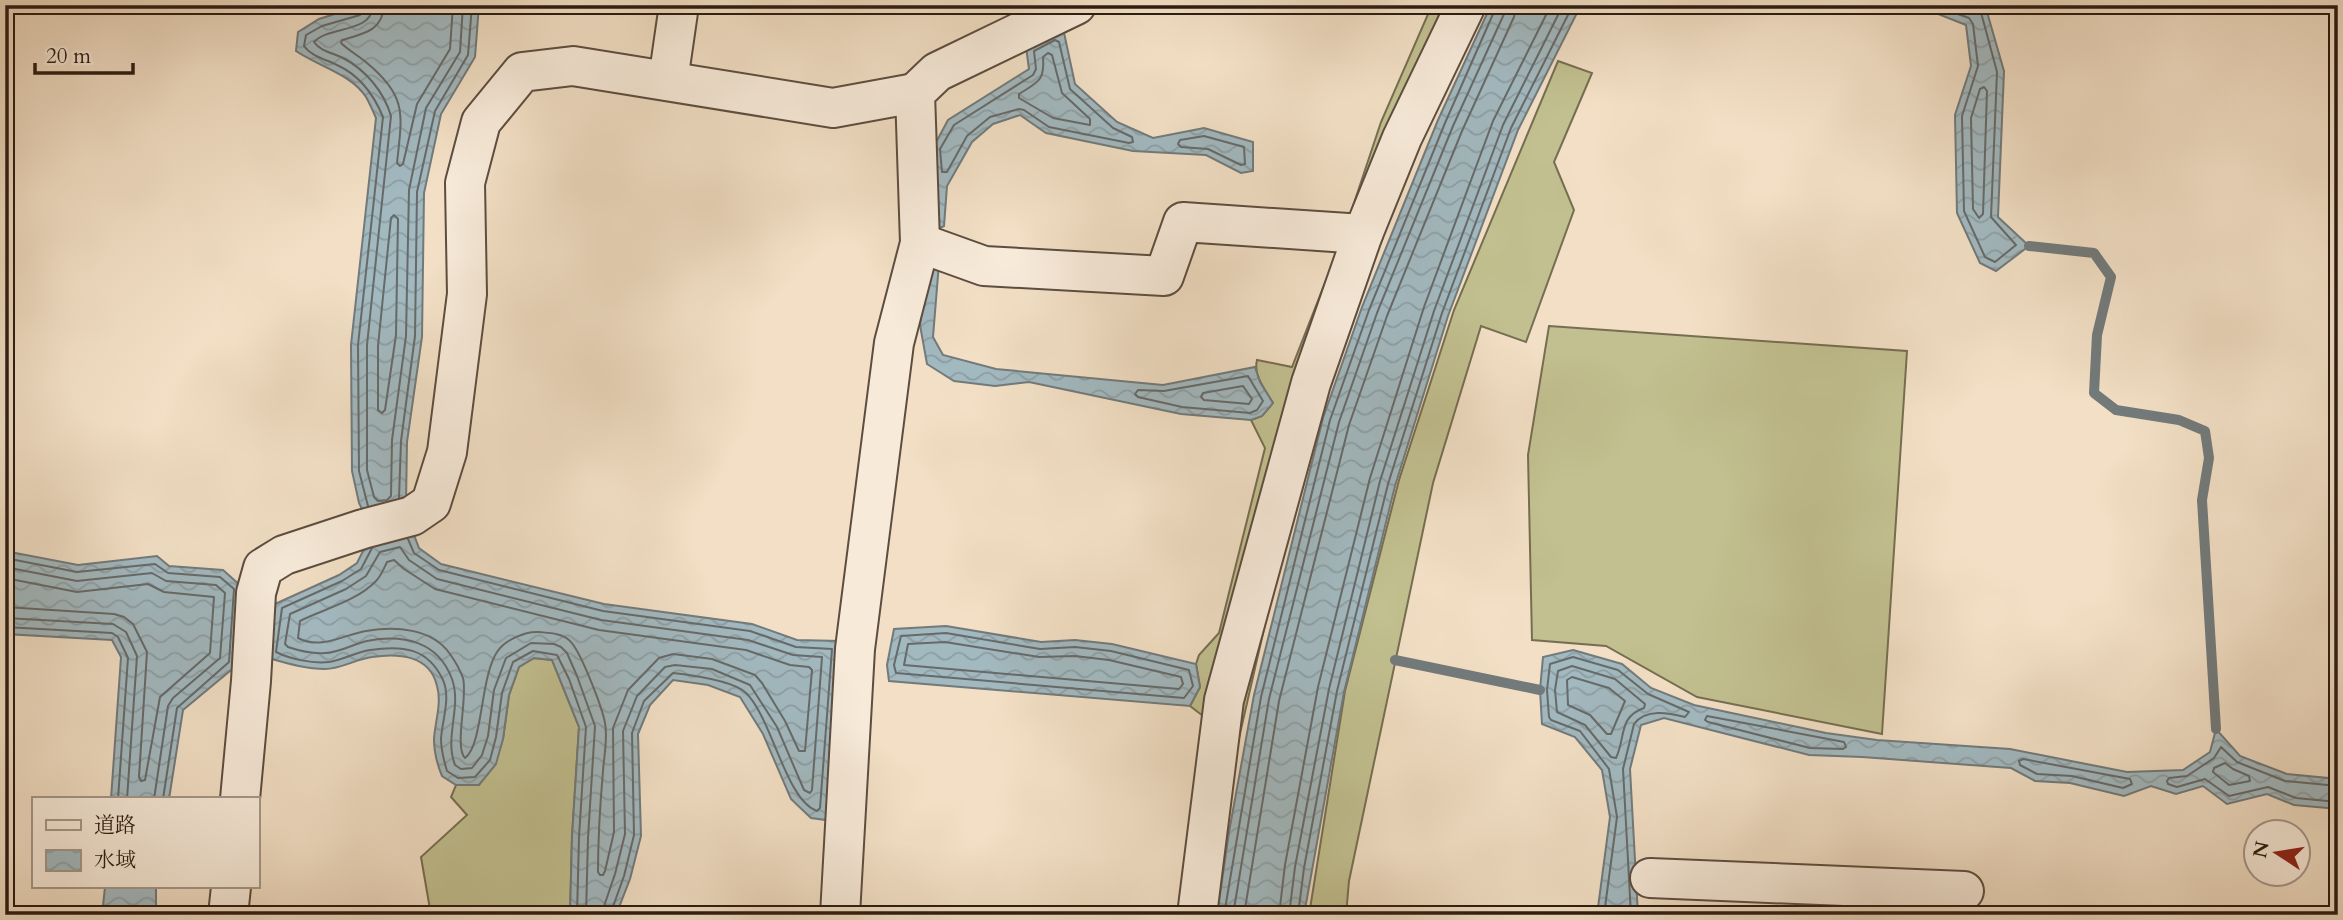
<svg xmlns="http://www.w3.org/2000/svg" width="2343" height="920" font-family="Cardo,'Noto Serif JP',serif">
<defs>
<pattern id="water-waves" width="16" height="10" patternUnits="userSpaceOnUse" patternTransform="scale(1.75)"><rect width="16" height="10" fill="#a2b9c0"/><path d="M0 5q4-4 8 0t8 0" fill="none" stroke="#8c9ea4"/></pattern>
</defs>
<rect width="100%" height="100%" fill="#f2dfc5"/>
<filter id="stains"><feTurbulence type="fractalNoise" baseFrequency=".00286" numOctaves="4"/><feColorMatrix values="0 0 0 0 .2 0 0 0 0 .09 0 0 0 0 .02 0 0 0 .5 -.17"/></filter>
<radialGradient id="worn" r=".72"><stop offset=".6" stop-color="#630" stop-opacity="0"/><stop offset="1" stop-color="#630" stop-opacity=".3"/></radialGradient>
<g fill="#c2c090" stroke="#766e52" stroke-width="2">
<path d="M1432,5H1484L1433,113L1356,302L1305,450L1220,821L1207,719L1190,706L1200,687L1196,664L1199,655L1219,633L1265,448L1251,420L1262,416L1273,403C1265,389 1253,376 1257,360L1292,367L1341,242L1381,122Z"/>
<path d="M1558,61L1592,73L1554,162L1574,210L1526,342L1481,326L1433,483L1349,881L1346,915H1309L1345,691L1399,480L1454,310Z"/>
<path d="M1549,326L1907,351L1882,734L1697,697L1606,646L1532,640L1528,455Z"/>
<path d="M534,658L552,660L579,727L572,837L570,915H431L421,857L467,815L451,797L456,785H479L503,739L509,695L519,667Z"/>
</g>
<g fill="url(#water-waves)" stroke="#727a7b" stroke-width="2">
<path d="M363,5H479L475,57L441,114L424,193L422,337L407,442L406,504L367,519L359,503L352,471L351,345L376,118C373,111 370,104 366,97C351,74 318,66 296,51L298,32L319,19Z"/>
<path d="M1491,5H1581L1518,130L1448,316L1395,486L1344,692L1304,915H1217L1229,832L1254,695L1323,418L1362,307L1438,120Z"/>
<path d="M1934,5H1985L2004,71L1998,217L2029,246L1996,271L1980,263L1957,213L1955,115L1971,66L1966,25L1938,14Z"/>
<path d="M1063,28L1075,84L1117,122L1153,138L1204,128L1253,142V171L1241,173L1206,155L1133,151L1046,133L1020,115L993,124L972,142L947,186L944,226L938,229L933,148L948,120L1029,69L1026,47Z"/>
<path d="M939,263L933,337L943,355L996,369L1163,385L1255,367L1260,382L1273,403L1262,416L1251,420L1181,414L1029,382L995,386L954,381L927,364L920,325L928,265Z"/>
<path d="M411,527L419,548L441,564L604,604L752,624L797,640L840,641L826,820L811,818L791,799L763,734L740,697L708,685L673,680L650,705L638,734L641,836L630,879L616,915H570L572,837L579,727L552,660L534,658L519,667L509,695L503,739L496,764L479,785H456L442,776C437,764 434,752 434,739C435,722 442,703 437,686C430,655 398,653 372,657C356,659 341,669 325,669C305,669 286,663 268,658L275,604L339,575L357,563L369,539Z"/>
<path d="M5,551L78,565L157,556L169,566L223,570L242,587L236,666L183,710L169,799H111L121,657L112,640L5,634Z"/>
<path d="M946,626L1041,642L1075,640L1112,644L1196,664L1200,687L1190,706L889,681L887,665L894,629Z"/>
<path d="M1573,650L1622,664L1651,688L1694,705L1826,733L1877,740L2010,749L2127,772L2183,770L2210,752L2216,729L2240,756L2287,774L2338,779V809L2294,805L2267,794L2227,804L2203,786L2176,794L2151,786L2124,796L2070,783L2035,781L2011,768L1862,757L1809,755L1664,718L1641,725L1630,769L1638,915H1597L1610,817L1602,770L1575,737L1542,724L1540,690L1543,657Z"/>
<path d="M105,887H156V915H102Z"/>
</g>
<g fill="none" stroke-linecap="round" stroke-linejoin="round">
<g stroke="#666a6a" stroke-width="2">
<path d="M365,5L360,15L322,26L306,35L304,46C311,56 325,59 337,65C359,75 374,95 383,117L358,345L359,471L368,506"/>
<path d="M373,5C372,34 330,25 314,42C320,51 333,53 343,58C366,70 384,92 391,116L367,345V470L374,497L378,501L387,500L391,496L392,440L406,336L409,190L426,108L460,52L463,5"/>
<path d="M384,5C383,31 363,34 342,40L341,43C348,50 359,56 367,63C408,97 402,115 397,163L400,166L403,164L417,104L450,49L453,5"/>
<path d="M1941,5L1944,9L1969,18L1973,24L1978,66L1962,116L1964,211L1985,257L1995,262L2016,245L1991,217L1997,72L1979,5"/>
<path d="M1055,40L1059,42L1070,89L1113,128L1132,137L1133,142L1129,143L1049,127L1024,110L1019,109L990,117L967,136L947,172H942L940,149L954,125L1033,75L1036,69L1034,51Z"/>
<path d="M1048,53L1052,55L1062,93L1090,119V125L1053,118L1019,98V94C1038,82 1045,81 1043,57Z"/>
<path d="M1984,87L1987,91L1983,214L1979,218L1973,209L1971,118L1980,89Z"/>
<path d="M1204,136L1244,147L1245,164L1241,165L1208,149L1181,147L1178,144L1180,140Z"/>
<path d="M394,215L398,219L396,335L385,410L382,413L378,410V346L391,218Z"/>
<path d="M1248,376L1263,401L1257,410L1250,413L1182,407L1138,397L1135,394L1138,390L1164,391Z"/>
<path d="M1243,386L1252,399L1249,404L1204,400L1201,397L1203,393Z"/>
<path d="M399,498L401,441L415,336L417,192L435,111L468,55L472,5"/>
<path d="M408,539L414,553L439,570L603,611L750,631L796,647L832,649L820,808L817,811C786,801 772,718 746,693C733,680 690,675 673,673L644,701L632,733L634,835L624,876L610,915"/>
<path d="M372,548L361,569L342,581L282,608L276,652C290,659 313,664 329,662C343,660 356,652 370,650C403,645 428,648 443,680C451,698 442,721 441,739C441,750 444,761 447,771L458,778L475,777L490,760L496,737L502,693L513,662L533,651L557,655L569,679L586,727L579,837L577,915"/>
<path d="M5,558L77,572L155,564L168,573L220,577L234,589L229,662L177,708L163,799"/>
<path d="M394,560L404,569L435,589L599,630L746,650L790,665L809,667L812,670L805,751H799L785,721L762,683L755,675L712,659L673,654L659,658L628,690L613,728L614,832L605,871L603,875H600L598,872C598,838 600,805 603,771C604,756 608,738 605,723C602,707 580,649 569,640C561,633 549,633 539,632C525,631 505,640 497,652C480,678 483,745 465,758C454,747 468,698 463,678C460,670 455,661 450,654C432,628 395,626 366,631C343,635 321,650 298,638L300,621C324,609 357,601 376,581C381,576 384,568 387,562Z"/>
<path d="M5,567L77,581L152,573L166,581L216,585L225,593L220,658L173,698L168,706L154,799"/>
<path d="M5,578L77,592L148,584L164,592L214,597L210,653L160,697L145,780L141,781L139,777L147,652L133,624L124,617L114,614L5,607"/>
<path d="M5,618L113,624L126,632L137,656L127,799"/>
<path d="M5,627L112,633L118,637L128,658L118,799"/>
<path d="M946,633L1040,649L1075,647L1111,651L1189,670L1193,686L1184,698L896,673L894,665L901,636Z"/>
<path d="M945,642L1039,657L1075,656L1109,660L1181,677L1183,684L1179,689L904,665L908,644Z"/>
<path d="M1572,666L1615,679L1645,704L1644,708C1618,717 1626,737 1616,758L1611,757L1585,725L1557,712L1555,690L1558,671Z"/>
<path d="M1572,677L1609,688L1625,701L1611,734H1607L1590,715L1568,705L1567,680Z"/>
<path d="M1707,716L1844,742L1846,747L1843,749L1810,748L1708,722L1705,720Z"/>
<path d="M2023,759L2130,779L2132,784L2123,788L2072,776L2037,774L2020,765L2019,761Z"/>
<path d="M2225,763L2233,769L2249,776L2250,781L2229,785L2213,772L2214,768Z"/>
<path d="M2338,786L2285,781L2237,762L2221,747L2214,758L2187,776L2169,778L2167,781L2168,784L2177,787L2205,779L2229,796L2268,787L2296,798L2338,802"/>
<path d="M586,915L588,838L595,726L577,676L567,653L561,647L554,644L531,643L506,658L494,690L488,736L482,755L472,768L461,769L455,765C444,737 462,707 452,679C438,641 403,634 367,641C353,644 339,653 325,653C313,654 300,651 288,647L285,644L290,614L346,589L366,576L380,552L400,547L409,560L437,579L601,620L748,640L793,655L822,657L812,790L810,793L804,790L777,727L750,685L712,669L675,665L665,667L637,696L623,731L625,834L615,874L601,915"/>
<path d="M1224,915L1261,697L1330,420L1369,310L1445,123L1497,5"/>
<path d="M1233,915L1269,699L1339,422L1377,313L1453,126L1504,14L1506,5"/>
<path d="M1244,915L1279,701L1349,425L1387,316L1462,131L1514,17L1516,5"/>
<path d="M1279,915L1285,865L1318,687L1370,478L1424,307L1493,121L1551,5"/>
<path d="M1289,915L1295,867L1329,689L1380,481L1434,311L1503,125L1563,5"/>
<path d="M1298,915L1304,868L1337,691L1388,484L1442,313L1511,128L1573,5"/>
<path d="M1604,915L1617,817L1609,769L1580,731L1551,720L1549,717L1547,690L1550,664L1573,657L1618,670L1648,694L1689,712L1685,717C1669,713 1646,708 1634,724L1623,769L1631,915"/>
</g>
<g stroke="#727a7b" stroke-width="10">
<path d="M2029,246L2094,253L2111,277L2097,335L2094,393L2116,410L2179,420L2205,431L2209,458L2202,500L2216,729"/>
<path d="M1395,660L1540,690"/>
</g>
<g stroke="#5d4d40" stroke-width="42">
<g id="minor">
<path d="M668,81L679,5"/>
<path d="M920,243L984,266L1164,276L1183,222L1363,234"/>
<path d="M240,799L251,681L256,593L263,568L284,555L363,529L412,516L431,503L447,452L467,294L465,183L481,122L522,72L573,66L833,108L915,93"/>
<path d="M1650,878L1964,891"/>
<path d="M228,915L231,887"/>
<path d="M840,915L855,649L894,343L920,243L915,93L937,72L1076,5"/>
<path d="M1197,915L1224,700L1311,383L1363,234L1402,138L1466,5"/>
</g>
</g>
<use href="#minor" stroke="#f7ead9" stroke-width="38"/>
</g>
<rect width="2343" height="920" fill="none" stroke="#f2dfc5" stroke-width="28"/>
<rect x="7" y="7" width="2329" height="906" fill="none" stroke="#2b1c13" stroke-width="3.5"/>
<rect x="14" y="14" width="2315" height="892" fill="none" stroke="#2b1c13" stroke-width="2"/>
<rect x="32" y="797" width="228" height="91" fill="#f7ead9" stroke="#a5988a" stroke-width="2"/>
<rect x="46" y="820" width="35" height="10" fill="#f7ead9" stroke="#a5988a" stroke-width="2"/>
<text x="94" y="832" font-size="21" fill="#2b1c13">道路</text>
<rect x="46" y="850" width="35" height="21" fill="url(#water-waves)" stroke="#a5988a" stroke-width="2"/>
<text x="94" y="867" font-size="21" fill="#2b1c13">水域</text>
<g transform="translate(2277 853) rotate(282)"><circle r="33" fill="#f7ead9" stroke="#a5988a" stroke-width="2"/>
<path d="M0-5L12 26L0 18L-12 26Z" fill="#8f2418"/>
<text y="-10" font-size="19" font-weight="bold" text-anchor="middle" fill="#2b1c13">N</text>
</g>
<path d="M35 63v10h98v-10" fill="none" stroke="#2b1c13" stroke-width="3.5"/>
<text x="46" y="63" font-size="21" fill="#2b1c13" stroke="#f7ead9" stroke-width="5" paint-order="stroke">20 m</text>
<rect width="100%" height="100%" filter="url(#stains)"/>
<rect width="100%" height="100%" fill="url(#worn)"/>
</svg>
